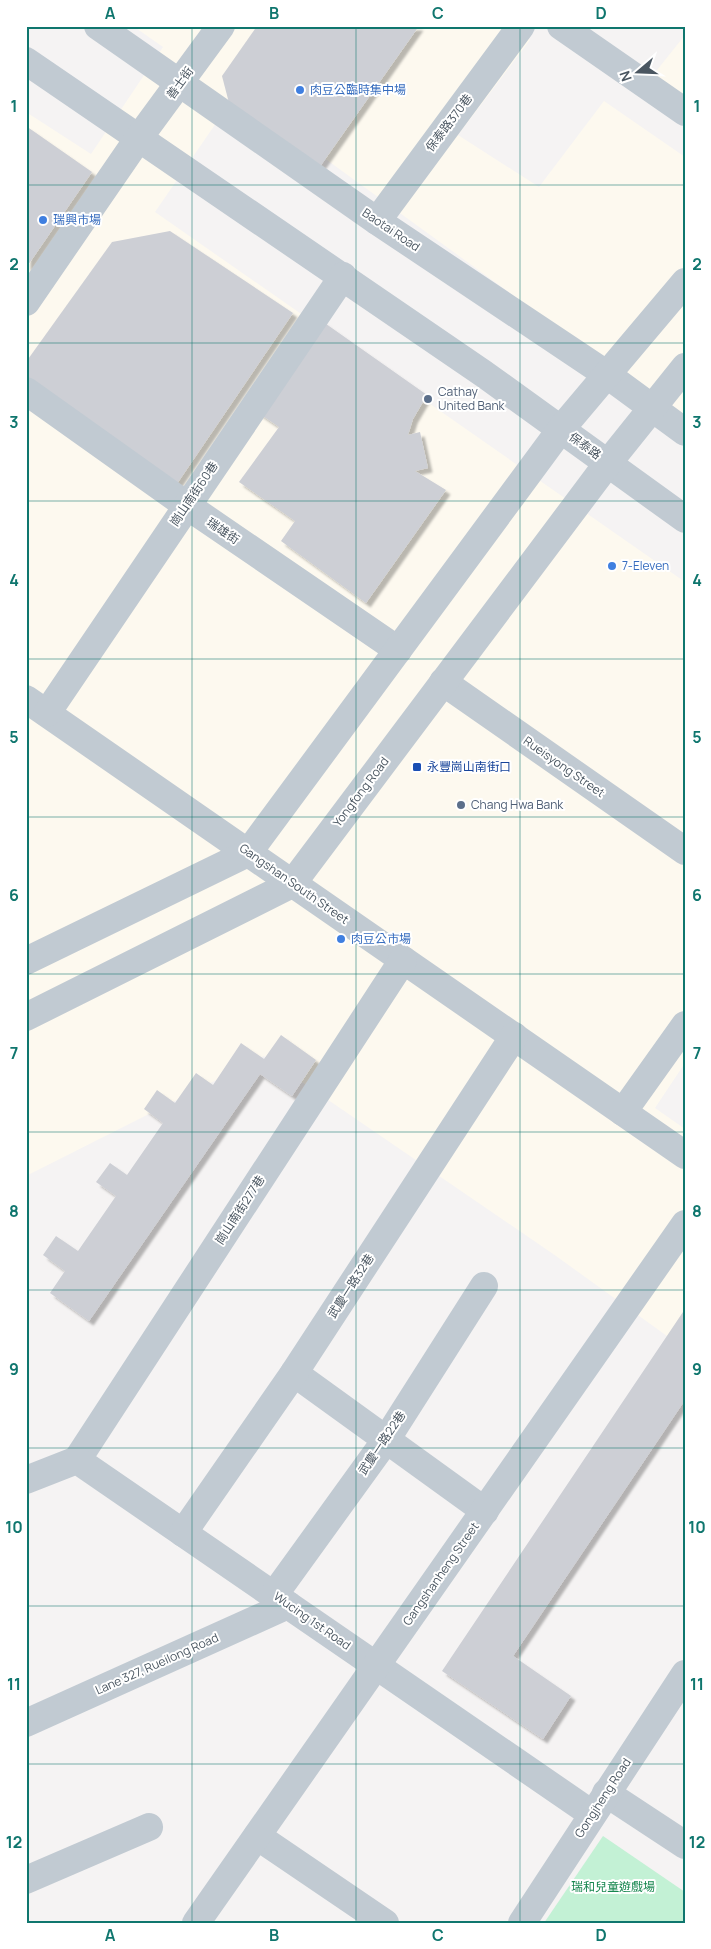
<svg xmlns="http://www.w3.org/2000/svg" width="711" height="1949" font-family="Manrope,'Noto Sans TC',sans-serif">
<defs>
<filter id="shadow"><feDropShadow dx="4.5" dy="4.5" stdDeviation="1" flood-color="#0004"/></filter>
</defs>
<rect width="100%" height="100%" fill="#f5f3f3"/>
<g fill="#fdf9ef">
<path d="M133,26H510L530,40L458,135L539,187L604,101L685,157V420L236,94L155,212L685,582V1063L655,1108L685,1129V1349L556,1256L264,1056L26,1176V112L91,154L163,47Z"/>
<path d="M685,35V96L653,75Z"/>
</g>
<path fill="#c3f1d5" d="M603,1836L685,1892V1923H544Z"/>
<g fill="#cdcfd5" filter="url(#shadow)">
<path d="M257,26H419L321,165L229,103L222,76Z"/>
<path d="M26,126L92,172L26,268Z"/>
<path d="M170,231L293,313L172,491L26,386V362L112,242Z"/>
<path d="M319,319L427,395L413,419L408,435L420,432L428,468L415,471L446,490L366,603L281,541L295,521L239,482L279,427L257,412Z"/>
<path d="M281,1035L316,1060L292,1096L260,1074L89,1321L50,1293L65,1271L43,1255L56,1236L78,1251L116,1196L96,1182L110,1163L127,1175L163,1123L144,1109L157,1090L175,1103L196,1073L213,1085L241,1043L264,1059Z"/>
<path d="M685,1309V1400L513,1656L571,1696L543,1739L442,1671Z"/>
</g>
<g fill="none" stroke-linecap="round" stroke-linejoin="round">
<g stroke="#c1cad2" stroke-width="28">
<path d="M98,26L377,221L606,374L685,432"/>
<path d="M561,26L685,112"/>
<path d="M26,61L484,374L685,519"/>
<path d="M377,221L521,26"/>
<path d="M26,302L138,139L221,26"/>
<path d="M26,391L186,505L398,650"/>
<path d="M443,682L685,851"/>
<path d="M26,699L685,1155"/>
<path d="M47,713L343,276"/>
<path d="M26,961L248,853L561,429L685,282"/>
<path d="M26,1017L292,884L608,463L685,367"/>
<path d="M623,1112L685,1025"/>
<path d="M294,1373L485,1511"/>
<path d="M77,1460L403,960"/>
<path d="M26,1480L77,1460L592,1814"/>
<path d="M183,1533L294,1373L514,1036"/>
<path d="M274,1595L386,1440L484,1286"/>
<path d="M26,1723L288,1605"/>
<path d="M606,1793L685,1845"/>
<path d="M257,1836L385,1923"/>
<path d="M26,1880L149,1827"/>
<path d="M196,1923L685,1224"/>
<path d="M522,1923L685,1674"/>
</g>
</g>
<path fill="none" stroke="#0f766e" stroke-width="1" stroke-opacity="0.55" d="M192,26V1923M356,26V1923M520,26V1923M26,185H685M26,343H685M26,501H685M26,659H685M26,817H685M26,974H685M26,1132H685M26,1290H685M26,1448H685M26,1606H685M26,1764H685"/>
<g fill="#3f7fe0" stroke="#fff" stroke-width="2">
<circle cx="300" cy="90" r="5"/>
<circle cx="43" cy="220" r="5"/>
<circle cx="612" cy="566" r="5"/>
<circle cx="341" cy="939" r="5"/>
</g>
<g fill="#5c6f8a" stroke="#fff" stroke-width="2">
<circle cx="428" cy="399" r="5"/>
<circle cx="461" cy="805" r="5"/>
</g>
<rect fill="#1a4fb4" stroke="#fff" stroke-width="2" x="412" y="762" width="10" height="10" rx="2.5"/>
<g text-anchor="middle" stroke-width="4" stroke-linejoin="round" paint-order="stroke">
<g font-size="12" fill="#4a5661" stroke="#fff">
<text transform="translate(180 83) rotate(-54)" y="4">善士街</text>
<text transform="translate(449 123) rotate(-53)" y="4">保泰路370巷</text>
<text transform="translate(391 230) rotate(34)" y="4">Baotai Road</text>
<text transform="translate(585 446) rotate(36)" y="4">保泰路</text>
<text transform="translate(194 494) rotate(-56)" y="4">崗山南街60巷</text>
<text transform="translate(223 531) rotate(34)" y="4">瑞雄街</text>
<text transform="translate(564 767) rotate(35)" y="4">Rueisyong Street</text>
<text transform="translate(361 792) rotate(-53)" y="4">Yongfong Road</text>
<text transform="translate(294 884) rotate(35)" y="4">Gangshan South Street</text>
<text transform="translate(240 1210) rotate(-57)" y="4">崗山南街277巷</text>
<text transform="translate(351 1286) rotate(-57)" y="4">武慶一路32巷</text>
<text transform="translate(382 1443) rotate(-56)" y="4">武慶一路22巷</text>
<text transform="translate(441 1574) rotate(-55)" y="4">Gangshanheng Street</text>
<text transform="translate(312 1621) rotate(35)" y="4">Wucing 1st Road</text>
<text transform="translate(157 1664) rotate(-24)" y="4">Lane 327, Rueilong Road</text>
<text transform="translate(603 1798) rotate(-57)" y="4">Gongjheng Road</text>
</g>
<g font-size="12" fill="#366cbe" stroke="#fff" text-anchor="start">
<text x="310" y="94">肉豆公臨時集中場</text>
<text x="53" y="224">瑞興市場</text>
<text x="622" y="570">7-Eleven</text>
<text x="351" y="943">肉豆公市場</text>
</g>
<g font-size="12" fill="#4e5e75" stroke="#fff" text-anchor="start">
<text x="438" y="396">Cathay<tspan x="438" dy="14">United Bank</tspan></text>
<text x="471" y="809">Chang Hwa Bank</text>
</g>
<g font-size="12" fill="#164399" stroke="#fff" text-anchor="start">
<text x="427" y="771">永豐崗山南街口</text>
</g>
<g font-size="12" fill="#17864f" stroke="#fff">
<text x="613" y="1891">瑞和兒童遊戲場</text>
</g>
</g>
<rect width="711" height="1949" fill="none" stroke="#ffffff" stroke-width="55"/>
<g transform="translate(638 72) rotate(251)" stroke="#ffffff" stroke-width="4" paint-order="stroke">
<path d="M0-4L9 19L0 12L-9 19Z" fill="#4a5661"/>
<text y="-8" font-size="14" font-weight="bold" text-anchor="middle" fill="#4a5661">N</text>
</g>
<rect x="28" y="28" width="656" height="1894" fill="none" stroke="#0f766e" stroke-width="2"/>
<g font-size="16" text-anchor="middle" font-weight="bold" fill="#0f766e">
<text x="110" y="19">A</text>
<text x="274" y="19">B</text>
<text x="438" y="19">C</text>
<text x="601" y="19">D</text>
<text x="14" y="112">1</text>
<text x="697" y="112">1</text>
<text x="14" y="270">2</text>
<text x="697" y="270">2</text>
<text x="14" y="428">3</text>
<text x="697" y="428">3</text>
<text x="14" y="586">4</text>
<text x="697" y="586">4</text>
<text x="14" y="743">5</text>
<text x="697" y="743">5</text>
<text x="14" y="901">6</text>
<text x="697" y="901">6</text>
<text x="14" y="1059">7</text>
<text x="697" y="1059">7</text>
<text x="14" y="1217">8</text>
<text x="697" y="1217">8</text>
<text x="14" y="1375">9</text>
<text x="697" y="1375">9</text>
<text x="14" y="1533">10</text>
<text x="697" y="1533">10</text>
<text x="14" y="1690">11</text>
<text x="697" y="1690">11</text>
<text x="14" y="1848">12</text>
<text x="697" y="1848">12</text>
<text x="110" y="1941">A</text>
<text x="274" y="1941">B</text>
<text x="438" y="1941">C</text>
<text x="601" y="1941">D</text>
</g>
</svg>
